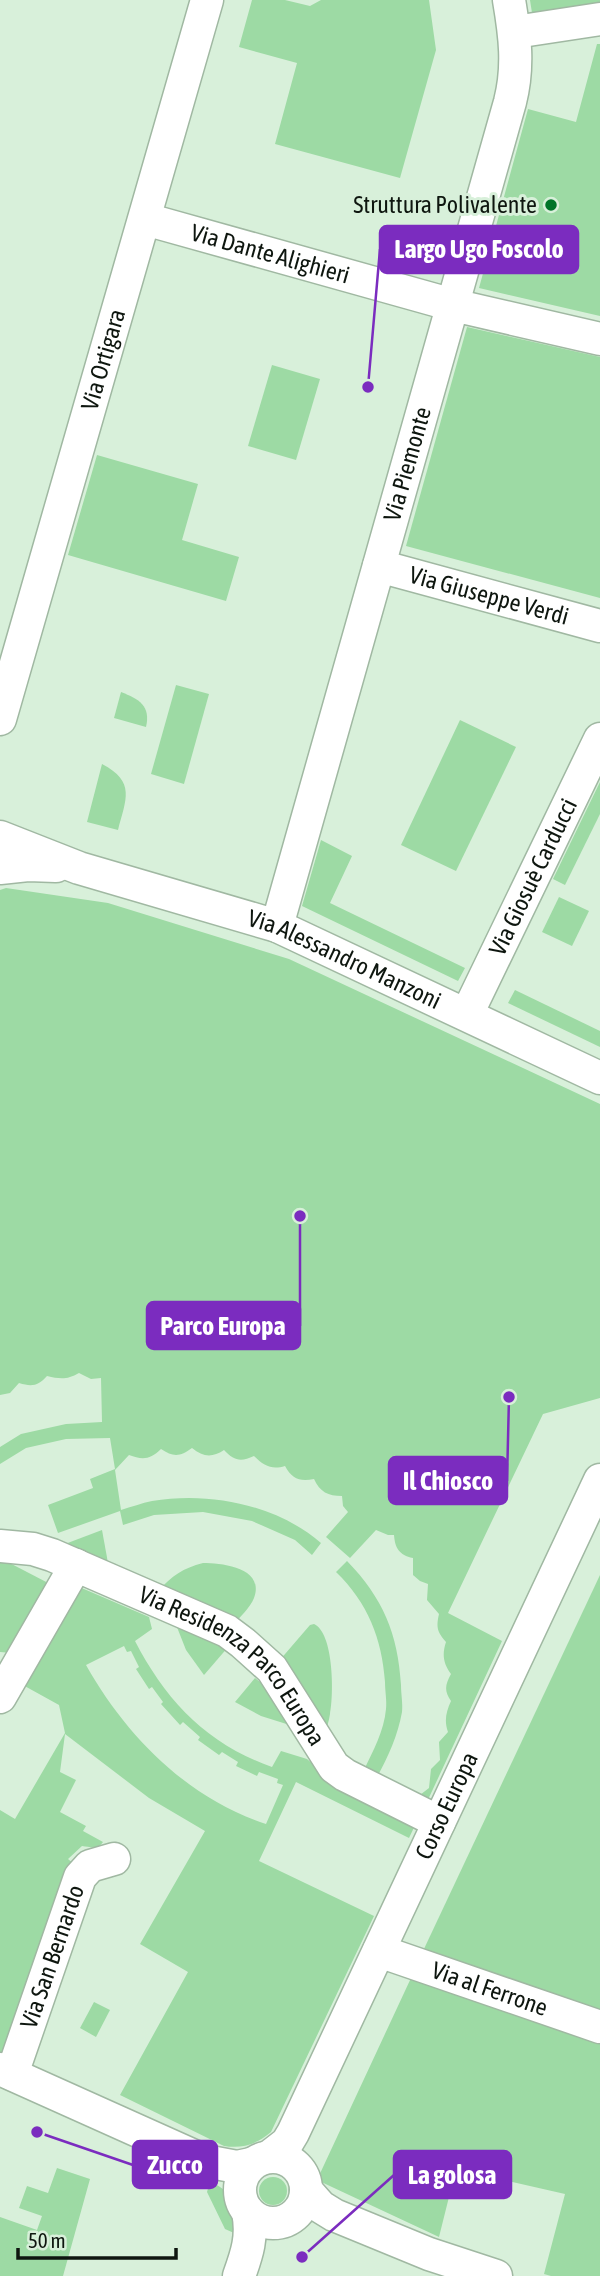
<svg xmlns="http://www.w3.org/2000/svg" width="600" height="2276" font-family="'Asap Condensed',sans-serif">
<rect width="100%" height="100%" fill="#d8f0da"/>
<g fill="#9ddaa4" fill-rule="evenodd">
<path d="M252,0H285L310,6L321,0H429L436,50L400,178L275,144L297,63L239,47Z"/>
<path d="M530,0H600V3L532,13Z"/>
<path d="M597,44H600V316L479,288L528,109L576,122Z"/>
<path d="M467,327L600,357V598L406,546Z"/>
<path d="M272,365L320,379L296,460L248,446Z"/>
<path d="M97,455L198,484L182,540L239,557L226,601L68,555Z"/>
<path d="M176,685L209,694L184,784L151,774Z"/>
<path d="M121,692C139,699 151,706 146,727L114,718Z"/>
<path d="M460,720L516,747L456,871L401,845Z"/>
<path d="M102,764C136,782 126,799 118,830L87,822Z"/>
<path d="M600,782V814L565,885L553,879Z"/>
<path d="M321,840L352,856L330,903L465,968L458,981L302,906Z"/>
<path d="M6,888L108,903L289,959L600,1104V1398L543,1414L448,1613L502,1641L426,1804L416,1798L429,1788L431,1769L440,1760L439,1742L448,1732C444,1721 446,1712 451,1701C444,1691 445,1685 451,1674C443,1663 442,1654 446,1642C437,1632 436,1627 439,1614L427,1600L428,1584L420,1581L413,1575V1558C399,1555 395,1548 394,1535H388L376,1530L350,1558L326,1537L348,1512L343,1506L342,1496C328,1496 320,1492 314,1479C300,1482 292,1479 285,1466C272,1470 264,1466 254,1456C241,1462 234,1461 224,1450C212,1458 203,1457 192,1448C180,1457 173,1457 161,1449C150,1460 142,1460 129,1455L115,1470L121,1510C131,1507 142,1503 152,1501C210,1491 277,1505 321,1543L312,1555L295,1540L252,1521L203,1512L154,1515L123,1525L120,1511L58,1533L48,1505L93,1488L90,1479L115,1469L110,1438L66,1439L26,1448L0,1464V1447L21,1434L66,1424L102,1422L101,1378L91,1379L79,1373C67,1380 60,1379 47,1376C38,1386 32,1387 19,1383L10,1393L0,1395V890Z"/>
<path d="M559,897L589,911L572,946L542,932Z"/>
<path d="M515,990L600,1031V1047L508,1003Z"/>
<path d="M102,1530L108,1563L65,1544Z"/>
<path d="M0,1558L52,1585L12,1653L0,1652Z"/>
<path d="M347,1561C383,1598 398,1634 401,1685C401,1694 403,1704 402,1712C398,1735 388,1757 377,1777L364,1770C373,1751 384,1731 386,1709C387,1701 385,1691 385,1682C382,1639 368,1603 336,1572Z"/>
<path d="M203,1563C223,1563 265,1568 254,1598C250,1608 240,1617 233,1625L158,1591C172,1576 183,1568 203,1563Z"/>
<path d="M600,1575V2012L423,1951Z"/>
<path d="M77,1586L149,1617L152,1629L135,1641C166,1701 207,1744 272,1767L281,1751L307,1759L322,1772L418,1819L409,1838L296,1782L259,1861L374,1916L271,2132C257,2144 242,2149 224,2146L120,2095L188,1972L140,1944L205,1831L149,1798L65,1734L60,1772L76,1780L60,1812L86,1826L83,1831L103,1842C97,1850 91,1847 82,1846L68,1859L75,1865L9,2058L0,2054V1810L15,1819L65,1733L59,1705L21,1684ZM124,1646L127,1652L131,1651L139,1667L136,1669L149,1689L152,1687L163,1702L161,1704L180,1725L183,1722L200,1737L198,1740L219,1755L222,1752L238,1762L236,1766L257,1776L259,1772L278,1779L277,1783L283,1785L266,1824C187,1798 126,1736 86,1665Z"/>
<path d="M173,1617L229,1646L204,1675L186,1650Z"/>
<path d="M314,1624C334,1633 334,1695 330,1714C329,1722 326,1729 324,1736L279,1661L310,1625Z"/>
<path d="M265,1676L296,1727L261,1716L235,1702L255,1678L260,1682Z"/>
<path d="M411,1978L600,2043V2276H551L544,2274L565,2194L456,2169L439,2237L317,2180Z"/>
<path d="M94,2002L110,2010L96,2037L80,2028Z"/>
<path d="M57,2168L90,2179L63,2276H0V2217L37,2230L42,2216L19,2208L27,2186L48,2193Z"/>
<circle cx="273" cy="2191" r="14"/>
<path d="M205,2179C230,2190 244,2204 234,2233L225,2229L207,2192L209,2185L204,2182Z"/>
</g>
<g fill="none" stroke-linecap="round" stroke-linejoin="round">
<g stroke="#a0b8a2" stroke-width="35">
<g id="minor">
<path d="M515,32L600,19"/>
<path id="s1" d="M145,219L453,305L600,339"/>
<path id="s2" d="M379,566L600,626"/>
<path id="s3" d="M0,719L207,0"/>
<path id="s4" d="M0,837L79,868L277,926L600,1078"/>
<path d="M0,868L28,865L56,866"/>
<path id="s5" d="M277,926L510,102C519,67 515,35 509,0"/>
<path id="s6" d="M467,1014L600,739"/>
<path id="s7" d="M0,1546L33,1549L52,1555L227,1631L243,1643L272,1669L334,1767L345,1775L439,1822"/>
<path d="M0,1697L76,1565"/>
<path id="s8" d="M379,1951L600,2027"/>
<path d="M0,2069L205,2161L237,2167L251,2164"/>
<path id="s9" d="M12,2074L80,1877L90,1866L114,1859"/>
<path id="s10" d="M269,2157L287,2143L293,2133L600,1480"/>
<circle cx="273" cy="2190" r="33"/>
<path d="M306,2190L321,2207L334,2215L429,2254L496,2276"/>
<path d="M239,2276C247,2254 253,2236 248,2212"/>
</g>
</g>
<use href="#minor" stroke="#fff" stroke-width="32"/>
</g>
<circle fill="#007428" stroke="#d8f0da" stroke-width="2.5" cx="551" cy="205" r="7"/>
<g text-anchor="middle" stroke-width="6" stroke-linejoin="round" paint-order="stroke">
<g font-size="24" fill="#0e160f" stroke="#d8f0da" text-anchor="end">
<text x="537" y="213">Struttura Polivalente</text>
</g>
<g font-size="24" fill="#0e160f" stroke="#d8f0da">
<text dy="8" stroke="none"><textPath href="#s1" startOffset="130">Via Dante Alighieri</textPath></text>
<text dy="8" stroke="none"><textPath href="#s3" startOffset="374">Via Ortigara</textPath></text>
<text dy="8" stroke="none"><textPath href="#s5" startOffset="480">Via Piemonte</textPath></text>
<text dy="8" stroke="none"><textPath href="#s2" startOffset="114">Via Giuseppe Verdi</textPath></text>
<text dy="8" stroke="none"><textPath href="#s6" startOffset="152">Via Giosuè Carducci</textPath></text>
<text dy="8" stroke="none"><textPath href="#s4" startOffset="366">Via Alessandro Manzoni</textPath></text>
<text dy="8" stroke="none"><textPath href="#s7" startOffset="270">Via Residenza Parco Europa</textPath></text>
<text dy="8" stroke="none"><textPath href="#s10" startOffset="396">Corso Europa</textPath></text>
<text dy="8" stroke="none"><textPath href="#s9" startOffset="124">Via San Bernardo</textPath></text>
<text dy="8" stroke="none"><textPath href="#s8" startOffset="117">Via al Ferrone</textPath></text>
</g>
</g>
<path fill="none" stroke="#7b2cbf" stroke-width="2.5" d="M368 387L380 249M300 1216L300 1326M509 1397L507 1481M37 2132L133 2165M302 2257L394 2175"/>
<g fill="#7b2cbf" stroke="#d8f0da" stroke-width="2.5">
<circle cx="368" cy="387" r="7"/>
<circle cx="300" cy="1216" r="7"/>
<circle cx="509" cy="1397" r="7"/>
<circle cx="37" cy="2132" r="7"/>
<circle cx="302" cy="2257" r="7"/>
</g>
<g fill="#7b2cbf" stroke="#7b2cbf" stroke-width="2.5">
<rect x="380" y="226" width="198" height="47" rx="7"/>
<rect x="147" y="1302" width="153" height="47" rx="7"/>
<rect x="389" y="1457" width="118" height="47" rx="7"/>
<rect x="133" y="2141" width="84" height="47" rx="7"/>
<rect x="394" y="2151" width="117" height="47" rx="7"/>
</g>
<g font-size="26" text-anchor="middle" font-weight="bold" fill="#fff">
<text x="479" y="258">Largo Ugo Foscolo</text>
<text x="223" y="1335">Parco Europa</text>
<text x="448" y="1490">Il Chiosco</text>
<text x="175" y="2174">Zucco</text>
<text x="452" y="2184">La golosa</text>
</g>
<path d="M18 2248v10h158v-10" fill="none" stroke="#0e160f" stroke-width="3.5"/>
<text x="28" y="2248" font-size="21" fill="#0e160f" stroke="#d8f0da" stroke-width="5" paint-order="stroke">50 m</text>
</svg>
